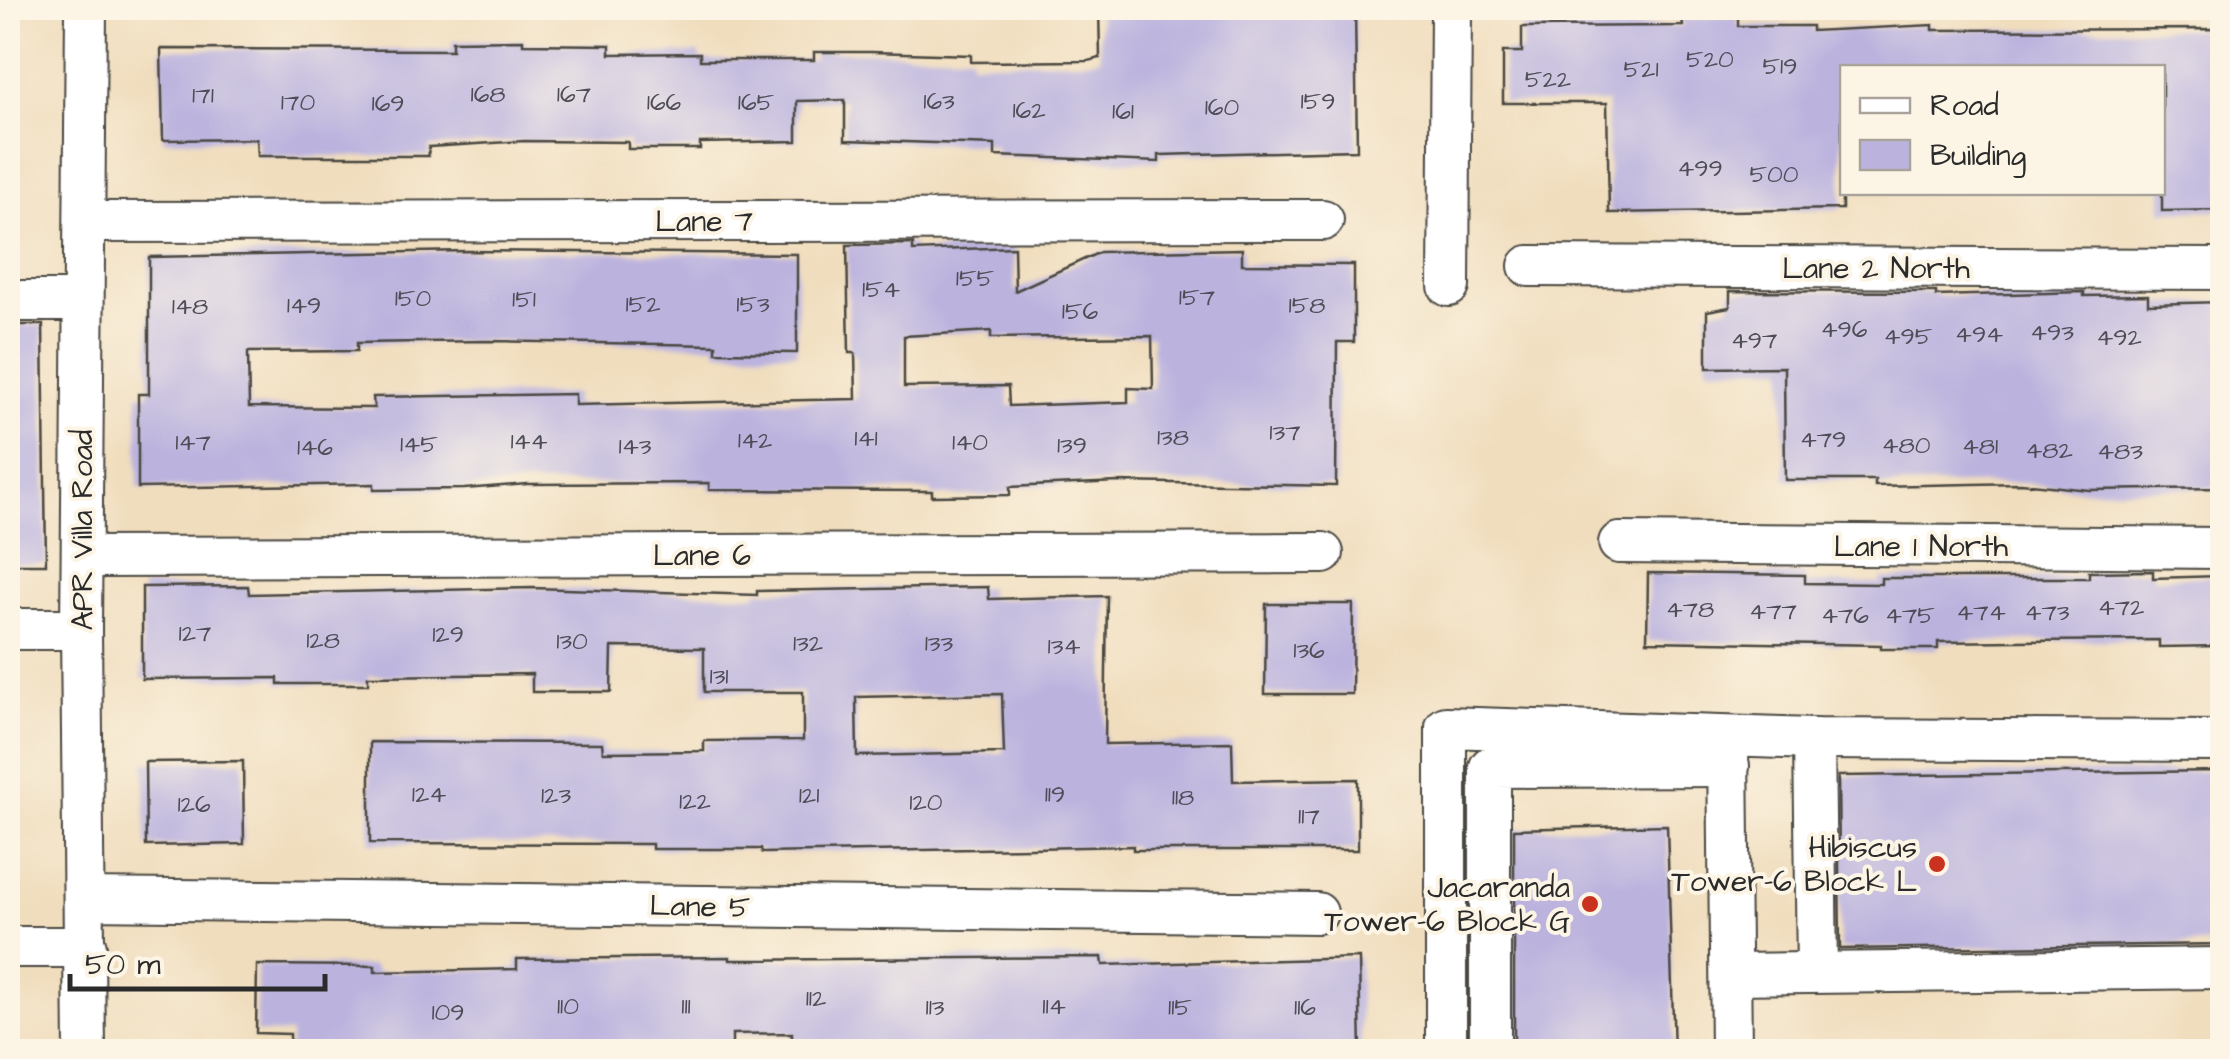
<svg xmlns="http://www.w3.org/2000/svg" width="2230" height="1059" font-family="'Architects Daughter',sans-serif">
<rect width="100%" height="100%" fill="#fcf5e5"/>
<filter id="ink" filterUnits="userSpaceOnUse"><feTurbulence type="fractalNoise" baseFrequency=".01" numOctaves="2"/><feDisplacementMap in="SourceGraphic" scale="20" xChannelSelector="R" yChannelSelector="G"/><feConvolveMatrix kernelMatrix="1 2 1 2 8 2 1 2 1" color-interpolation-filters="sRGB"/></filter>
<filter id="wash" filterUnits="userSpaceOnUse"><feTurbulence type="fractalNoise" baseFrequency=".0048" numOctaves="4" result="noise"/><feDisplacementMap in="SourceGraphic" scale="40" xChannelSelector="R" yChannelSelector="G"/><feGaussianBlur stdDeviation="2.25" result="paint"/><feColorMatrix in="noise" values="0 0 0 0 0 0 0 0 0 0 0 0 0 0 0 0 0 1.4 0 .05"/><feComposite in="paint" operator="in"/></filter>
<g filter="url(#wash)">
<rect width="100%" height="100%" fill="#f0ddbd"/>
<g id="blocks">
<g fill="#bbb3de" fill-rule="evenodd">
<path d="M1099,8H1355L1357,150L1159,155V162L995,156V145L845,140V100L797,101V141L700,143V149H628V142L524,141L429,147L428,156H258L257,139L163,140L161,49L452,50V41L523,40V44L610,45V54L700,53V60H814V52H871L971,55V62L1088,61L1100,58Z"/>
<path d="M1682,17H1738V26H1812V31L1933,25V30L2218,29L2222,210L2162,211V68H1842V209L1609,213L1607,103H1503V52H1522V27L1683,26Z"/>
<path d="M913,244V251L1014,247L1015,291L1100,252L1242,249V264L1354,265V342H1337L1336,486L1118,482L1010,487V495L932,496V491L709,490V483L527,484L464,489L374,490V484L138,488V394H149V257L467,251L797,254V353L716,352V345L487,341L357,343V351L248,352L249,407L374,408L373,397L575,394V405L856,399L855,353H849L847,245ZM991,331V338L1152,336L1153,389L1128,388V402L1009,406L1008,386L904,387V336Z"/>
<path d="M1730,291L1936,292V296L2084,292V296L2148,295V304L2222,302L2220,488L2089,490L2021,483L1875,486V480H1785L1784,367L1707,368V311L1730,307Z"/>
<path d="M8,325H43L46,564H8Z"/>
<path d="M2153,571V578L2220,576L2222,646L2159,647V640L2016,641L1938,642V649H1881V645L1647,641L1648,573L1805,575V583L1881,584V578H2089V572Z"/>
<path d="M248,586L249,594L532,588L757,595V591L988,587L989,599L1107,596L1105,744L1232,742L1233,781L1358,779V850H1133V846L762,853L761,849H652V844L370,843V742L602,743L603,752L704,751V741L803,740V692H704V648L612,647L611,692H532V674L368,676V684H278V678L142,679V587ZM1002,694L1004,753L857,756L856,697Z"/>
<path d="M1266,604H1353L1352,694H1265Z"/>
<path d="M243,761L244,844L146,846L145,762Z"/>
<path d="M2222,771V944L1840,949L1838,776Z"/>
<path d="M1667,825L1674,1052H1514V829Z"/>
<path d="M730,957V960L1102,957L1103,965L1359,958L1361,1052H792V1033L732,1034V1052H290V1034L256,1033L257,965L375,966V972L517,969V959Z"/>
</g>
</g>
</g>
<g filter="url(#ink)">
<use href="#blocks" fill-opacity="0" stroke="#494641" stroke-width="2.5"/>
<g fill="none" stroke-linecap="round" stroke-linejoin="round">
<g stroke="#494641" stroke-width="44">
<g id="minor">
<path d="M85,222L1323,220"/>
<path d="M1529,266L2222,269"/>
<path d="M1449,286L1451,8"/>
<path d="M8,301H83"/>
<path d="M1619,543L2222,548"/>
<path d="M82,557L1323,553"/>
<path d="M8,629H81"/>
<path d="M1814,739L1817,972"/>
<path d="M1728,741L1731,1052"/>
<path d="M84,899L1317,913"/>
<path d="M8,947H86"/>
<path d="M1731,974L2222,968"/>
<path d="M85,1052L81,629L86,8"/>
<path d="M1446,1052V727L1814,739L2222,741"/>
<path d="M1490,1052V767L1729,766"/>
</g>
</g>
<use href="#minor" stroke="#fff" stroke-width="40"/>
</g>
</g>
<g fill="#c8321e" stroke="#fcf5e5" stroke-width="4">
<circle cx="1937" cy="864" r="10"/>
<circle cx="1590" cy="904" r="10"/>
</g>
<g text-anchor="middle" stroke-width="8" stroke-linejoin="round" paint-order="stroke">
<g font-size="25" fill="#4f4d58">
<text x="1710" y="67">520</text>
<text x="1780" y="74">519</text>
<text x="1641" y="77">521</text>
<text x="1548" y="87">522</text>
<text x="488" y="102">168</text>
<text x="574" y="102">167</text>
<text x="203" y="103">171</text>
<text x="939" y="109">163</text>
<text x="1318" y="109">159</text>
<text x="298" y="110">170</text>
<text x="664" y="110">166</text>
<text x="756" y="110">165</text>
<text x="388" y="111">169</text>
<text x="1222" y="115">160</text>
<text x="1029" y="118">162</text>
<text x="1123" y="119">161</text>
<text x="1700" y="176">499</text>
<text x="1774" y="182">500</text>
<text x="975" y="286">155</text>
<text x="881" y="297">154</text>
<text x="1197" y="305">157</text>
<text x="413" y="306">150</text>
<text x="524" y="307">151</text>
<text x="643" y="312">152</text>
<text x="753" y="312">153</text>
<text x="304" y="313">149</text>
<text x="1307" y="313">158</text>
<text x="190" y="314">148</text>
<text x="1080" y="319">156</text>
<text x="1844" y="337">496</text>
<text x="2052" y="340">493</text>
<text x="1979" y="342">494</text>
<text x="1908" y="344">495</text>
<text x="2119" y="345">492</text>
<text x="1754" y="348">497</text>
<text x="1285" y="440">137</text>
<text x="1173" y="445">138</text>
<text x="866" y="446">141</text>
<text x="1823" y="447">479</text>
<text x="755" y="448">142</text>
<text x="529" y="449">144</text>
<text x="193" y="450">147</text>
<text x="970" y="450">140</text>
<text x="419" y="452">145</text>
<text x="1072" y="453">139</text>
<text x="1906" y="453">480</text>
<text x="635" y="454">143</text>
<text x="1980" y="454">481</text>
<text x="315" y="455">146</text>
<text x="2049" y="458">482</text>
<text x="2120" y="459">483</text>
<text x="2121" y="615">472</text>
<text x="1690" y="617">478</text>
<text x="1773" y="619">477</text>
<text x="1981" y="620">474</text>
<text x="2047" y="620">473</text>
<text x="1845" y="623">476</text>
<text x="1910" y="623">475</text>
<text x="195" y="641">127</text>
<text x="448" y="642">129</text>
<text x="323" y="648">128</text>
<text x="572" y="649">130</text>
<text x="808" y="651">132</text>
<text x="939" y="651">133</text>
<text x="1064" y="654">134</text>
<text x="1309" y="658">136</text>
<text x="719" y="684">131</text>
<text x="429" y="802">124</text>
<text x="1055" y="802">119</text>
<text x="556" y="803">123</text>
<text x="809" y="803">121</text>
<text x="1183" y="805">118</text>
<text x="695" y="809">122</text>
<text x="926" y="810">120</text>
<text x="194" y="812">126</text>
<text x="1309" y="824">117</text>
<text x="816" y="1006">112</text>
<text x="568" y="1014">110</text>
<text x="686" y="1014">111</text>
<text x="1054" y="1014">114</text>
<text x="935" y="1015">113</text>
<text x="1180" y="1015">115</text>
<text x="1305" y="1015">116</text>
<text x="448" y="1020">109</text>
</g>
<g font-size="30" fill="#2b2b2b" stroke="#fcf5e5">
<text x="704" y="231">Lane 7</text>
<text x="1876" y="278">Lane 2 North</text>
<text transform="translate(82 530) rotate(-90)" y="10">APR Villa Road</text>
<text x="1921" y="556">Lane 1 North</text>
<text x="702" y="565">Lane 6</text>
<text transform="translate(700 906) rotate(1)" y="10">Lane 5</text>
</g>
<g font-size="30" fill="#2b2b2b" stroke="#fcf5e5" text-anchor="end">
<text x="1917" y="857">Hibiscus<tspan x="1917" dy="34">Tower-6 Block L</tspan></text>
<text x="1570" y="897">Jacaranda<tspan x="1570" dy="34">Tower-6 Block G</tspan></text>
</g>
</g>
<rect width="2230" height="1059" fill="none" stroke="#fcf5e5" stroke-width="40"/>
<rect x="1840" y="65" width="325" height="130" fill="#fcf5e5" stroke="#a8a49b" stroke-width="2.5"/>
<rect x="1860" y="98" width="50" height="15" fill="#ffffff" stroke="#a8a49b" stroke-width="2.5"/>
<text x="1930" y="115" font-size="30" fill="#2b2b2b">Road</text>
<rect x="1860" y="140" width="50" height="30" fill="#bbb3de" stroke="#a8a49b" stroke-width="2.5"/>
<text x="1930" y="165" font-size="30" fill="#2b2b2b">Building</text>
<path d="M70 974v15h255v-15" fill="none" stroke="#2b2b2b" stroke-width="5"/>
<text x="85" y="974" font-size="30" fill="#2b2b2b" stroke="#fcf5e5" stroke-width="8" paint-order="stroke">50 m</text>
</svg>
